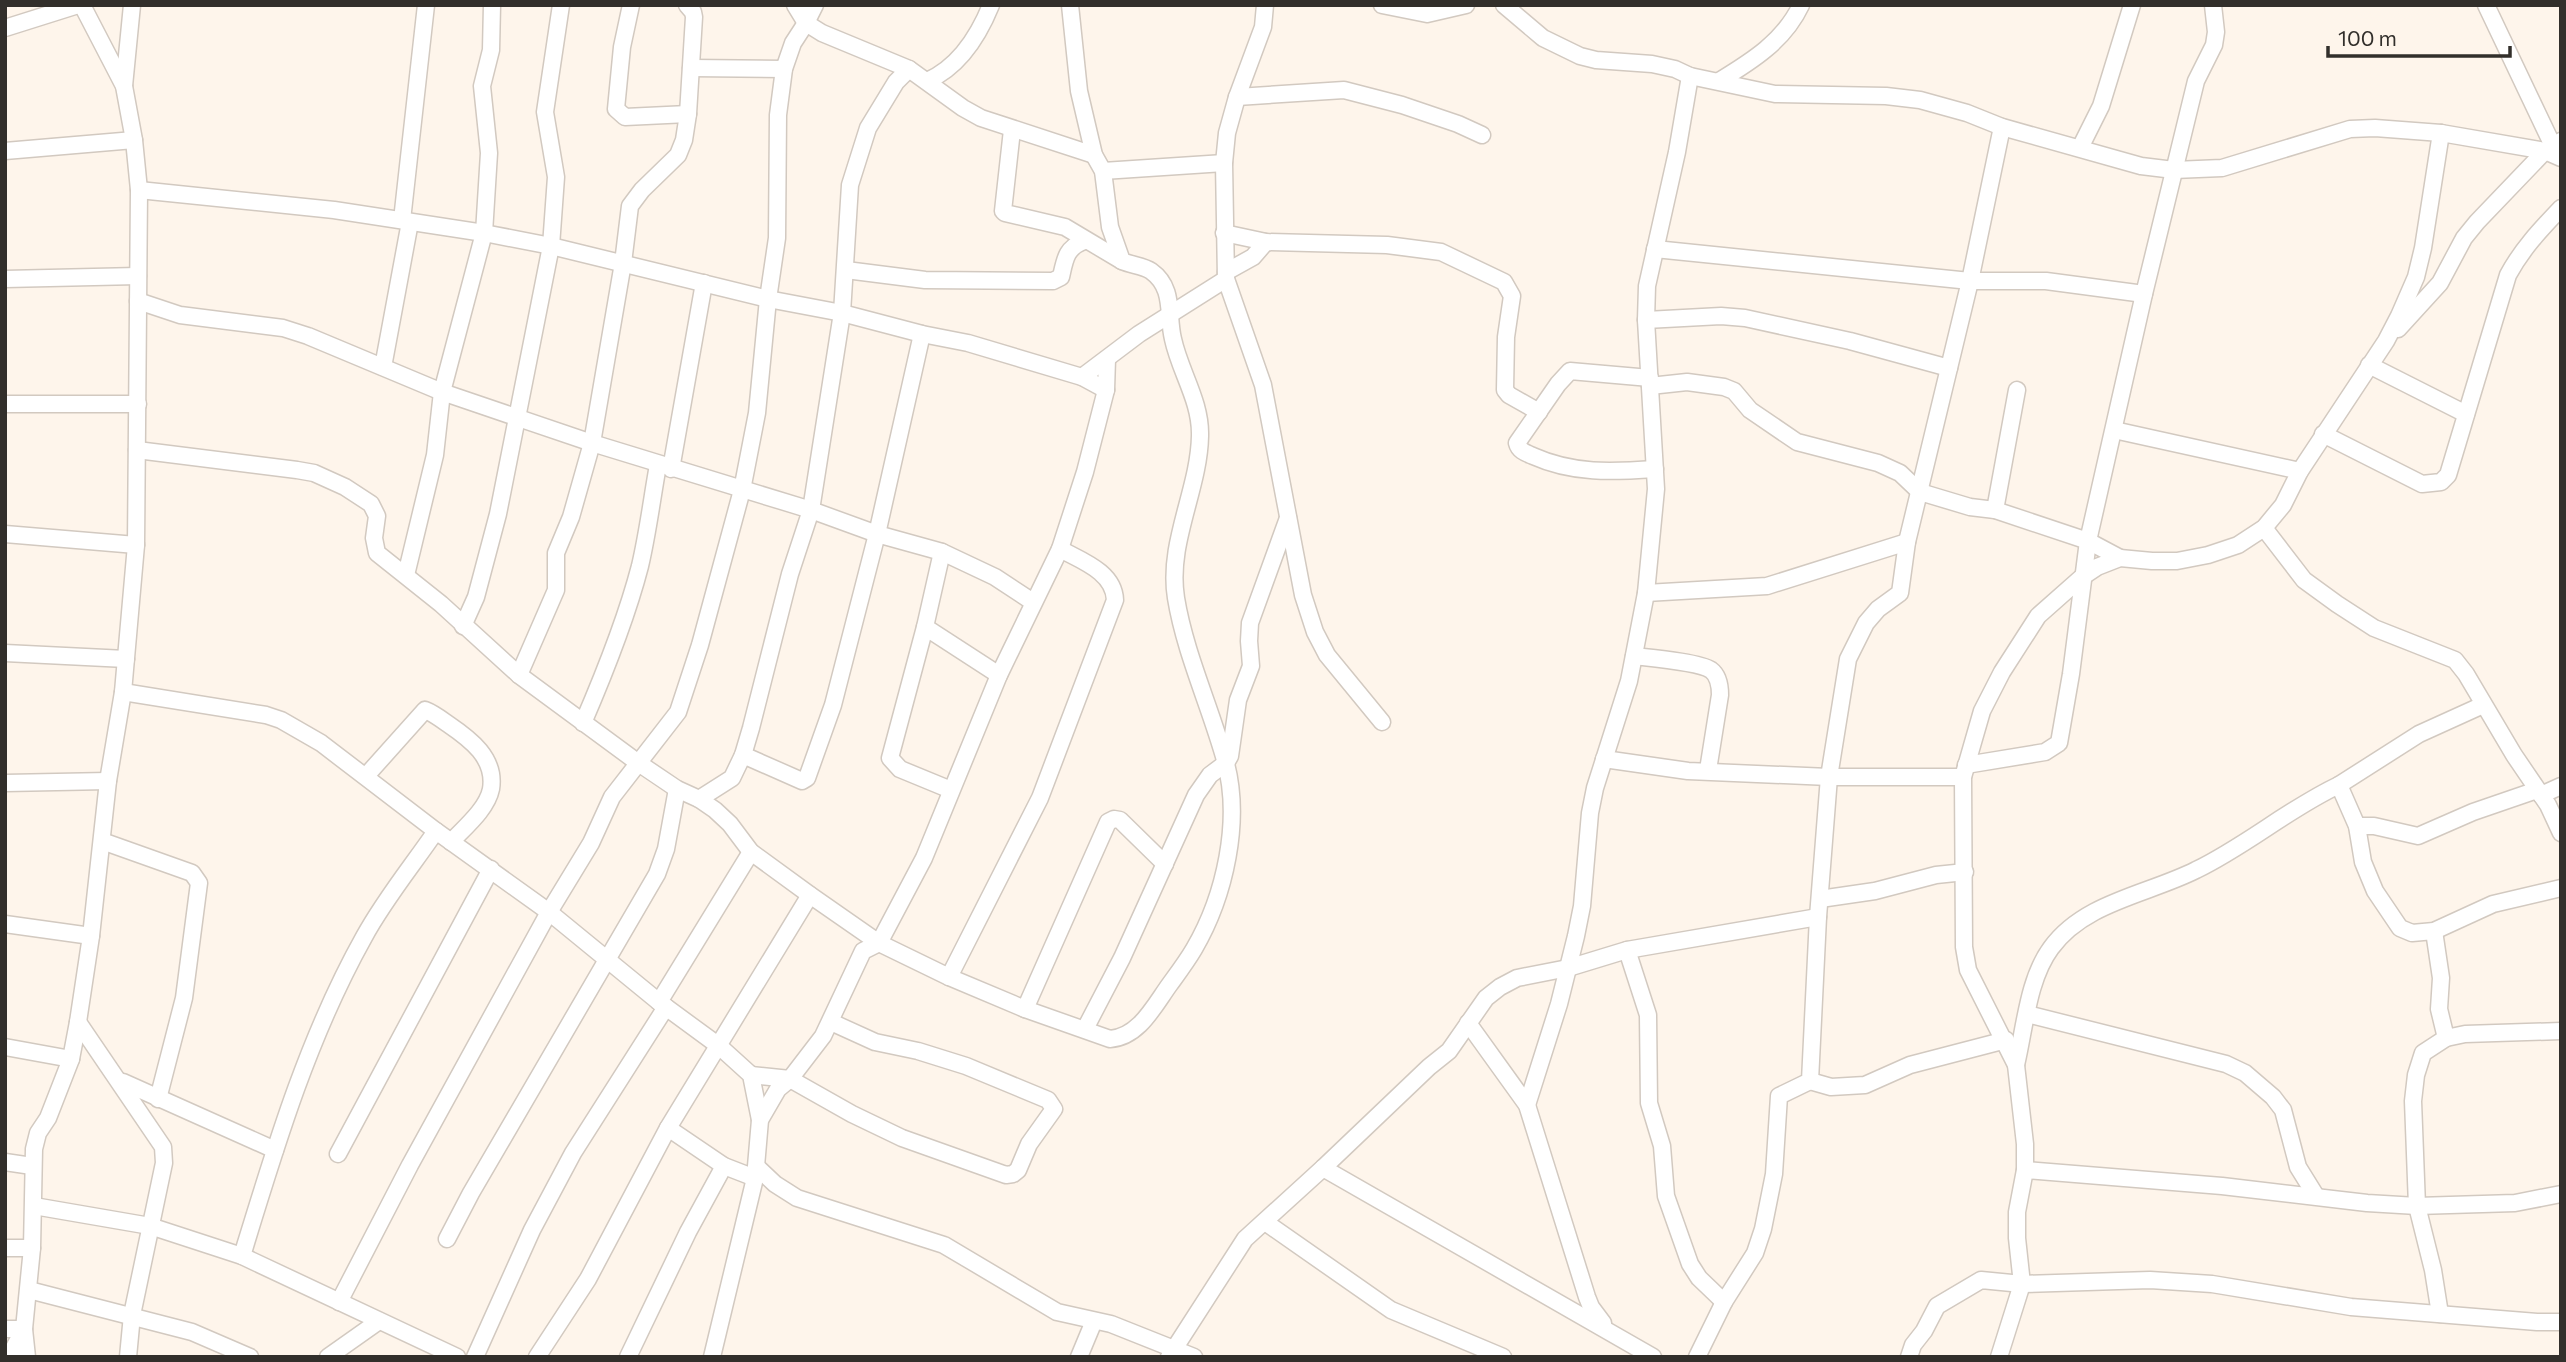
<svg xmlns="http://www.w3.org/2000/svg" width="2566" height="1362" font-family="Commissioner,sans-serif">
<rect width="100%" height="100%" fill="#fef5eb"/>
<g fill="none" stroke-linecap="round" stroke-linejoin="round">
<g stroke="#d2c9c0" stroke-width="19">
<g id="minor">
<path d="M631,5L622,47L616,109L625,117L688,114"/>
<path d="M795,5L806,23L815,5"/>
<path d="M1265,5L1263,27L1237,97L1227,133L1224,163L1226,279L1263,385L1303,595L1315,632L1327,655L1382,722"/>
<path d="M1382,5L1427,14L1466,5"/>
<path d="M1504,5L1543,38L1580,56L1596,60L1652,64L1675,69L1690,76L1775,94L1886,96L1920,100L1967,113L2002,127L2141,166L2174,170L2222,168L2350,129L2375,128L2441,133L2545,151L2561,141"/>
<path d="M2486,5L2553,146"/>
<path d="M5,28L78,5"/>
<path d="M691,68L784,69"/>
<path d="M927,81C959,67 978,37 991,5"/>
<path d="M1719,81C1752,61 1784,41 1801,5"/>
<path d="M124,86L132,5"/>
<path d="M1237,97L1344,90L1402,105L1458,124L1482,135"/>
<path d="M1012,130L1003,211L1005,213L1065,227L1122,261"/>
<path d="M2080,148L2101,106L2132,5"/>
<path d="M5,151L134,140"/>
<path d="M1103,171L1224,163"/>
<path d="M139,190L334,210L484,233L551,246L768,299L842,313L922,334L968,343L1082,377L1106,390"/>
<path d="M402,220L426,5"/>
<path d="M1224,233L1266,242L1387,245L1441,252L1504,282L1512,296L1506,337L1505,390L1509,395L1539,412"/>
<path d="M1655,249L1970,281H2046L2144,294"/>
<path d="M846,270L925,280L1053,281L1061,277C1065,259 1066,248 1084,241"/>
<path d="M1226,272L1253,257L1266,242"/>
<path d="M5,279L138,276"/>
<path d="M138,301L180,315L283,328L308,336L442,392L592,443L811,510L877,534L942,552L995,577L1033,602"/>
<path d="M1646,320L1721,316L1745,318L1850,341L1949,368"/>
<path d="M2398,329L2440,283L2464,238L2477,222L2545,151L2561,158"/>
<path d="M2369,365L2466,414"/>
<path d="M383,367L410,222"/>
<path d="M1082,377L1139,334L1226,279"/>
<path d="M1650,378L1570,371L1558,384L1517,443C1519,451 1526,453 1533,456C1573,474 1612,472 1655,469"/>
<path d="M1650,386L1687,382L1724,387L1734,391L1750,410L1797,442L1878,463L1900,473L1920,492L1970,507L1995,510L2088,541L2120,558"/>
<path d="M5,404H138"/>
<path d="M2114,430L2300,471"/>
<path d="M2323,434L2422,484L2441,482L2448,475L2508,275C2522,249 2540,230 2561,208"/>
<path d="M137,450L297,470L314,473L345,487L371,504L377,516L374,538L377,553L441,604L519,675L637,762L677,789L699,799L715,810L730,824L751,852L810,895L879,943L949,977L1025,1009L1110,1039C1139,1037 1154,1006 1170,984C1178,973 1187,961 1194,949C1225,896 1242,820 1225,760C1210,706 1185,653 1176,598C1167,543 1199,490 1200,436C1201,401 1180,372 1173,339C1167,315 1175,288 1151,271C1144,266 1131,265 1122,261L1110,227L1103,171L1094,155L1079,91L1070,5"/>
<path d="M671,469L704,283"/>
<path d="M1995,510L2017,390"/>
<path d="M2264,528L2304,580L2337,604L2374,628L2455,660L2466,674L2514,755L2548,805L2561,833"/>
<path d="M5,534L136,545"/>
<path d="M942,552L925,627L890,758L900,769L951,790"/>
<path d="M406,575L435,455L442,392L484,233L489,153L482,86L491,50L492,5"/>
<path d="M1646,593L1767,586L1907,542"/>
<path d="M463,626L476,597L498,514L551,246L556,177L545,112L561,5"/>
<path d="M925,627L999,675"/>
<path d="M5,653L126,659"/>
<path d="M1634,656C1651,658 1699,662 1711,670C1719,676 1720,686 1720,695L1708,770"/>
<path d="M519,675L556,590V553L571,517L592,443L623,263L630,206L642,190L678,155L684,140L688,114L694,17L693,12L687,5"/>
<path d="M123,692L266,715L281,720L321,743L436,831L549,912L659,1002L719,1046L751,1075L760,1120"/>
<path d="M583,723C605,672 626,620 640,566C648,532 652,498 658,465"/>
<path d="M743,755L802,781L807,778L833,705L877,534L922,334"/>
<path d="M1604,759L1688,771L1829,777H1963"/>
<path d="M1966,765L2045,752L2059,743L2071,674L2088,541L2144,294L2196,81L2214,45L2216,32L2213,5"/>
<path d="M366,776L425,710C433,713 441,719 448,724C470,739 496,758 491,789C487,809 465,827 451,842"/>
<path d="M5,783L108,781"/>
<path d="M2339,785L2419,734L2483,705"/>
<path d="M2541,795L2561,786"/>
<path d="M699,799L732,778L743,755L751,728L790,574L811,510L842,313L850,185L868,128L896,82L909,69"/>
<path d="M2357,826H2374L2418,836L2473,812L2537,790"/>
<path d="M102,841L192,873L199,883L184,998L158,1099"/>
<path d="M1820,899L1875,891L1936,875L1965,872"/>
<path d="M5,924L91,936"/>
<path d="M2434,931L2441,978L2439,1009L2446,1038"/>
<path d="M1627,950L1648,1015L1649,1103L1662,1146L1666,1196L1690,1264L1699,1278L1724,1302"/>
<path d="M949,977L1040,798L1115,600C1114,572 1082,561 1060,549"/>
<path d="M659,1002L751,852"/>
<path d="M1025,1009L1108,822L1114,819L1120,820L1165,864"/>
<path d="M2027,1014L2226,1064L2245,1073L2273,1097L2283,1110L2298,1167L2316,1196"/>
<path d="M78,1022L163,1147L164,1163L132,1315L128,1357"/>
<path d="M1468,1023L1527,1105L1587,1297L1591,1307L1603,1323"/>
<path d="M1085,1029L1122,958L1196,795L1210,775L1226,763L1230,756L1238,700L1251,666L1249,641L1250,623L1288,518"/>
<path d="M5,1047L71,1059"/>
<path d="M2016,1065C2025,1027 2028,979 2051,948C2084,902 2149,894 2196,870C2246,846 2288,809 2339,785L2357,826L2363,862L2375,891L2400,928L2412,933L2434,931L2493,904L2561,888"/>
<path d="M751,1075L790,1079L852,1114L902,1138L1006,1175L1013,1174L1018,1170L1029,1144L1054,1109L1048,1100L966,1066L918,1051L875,1042L831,1022"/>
<path d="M1810,1081L1831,1087L1865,1085L1910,1065L2006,1040"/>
<path d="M123,1082L275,1150"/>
<path d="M1527,1105L1559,1004L1576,936L1582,906L1590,813L1595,788L1629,681L1646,593L1656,489L1646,320L1647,286L1677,152L1690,76"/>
<path d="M668,1128L724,1166L755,1178"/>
<path d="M338,1154L491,869"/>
<path d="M5,1162L32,1166"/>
<path d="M757,1167L775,1184L797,1198L944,1245L1057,1312L1111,1324L1194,1357"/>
<path d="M1323,1168L1653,1357"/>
<path d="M2025,1170L2222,1186L2367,1203L2417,1206L2515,1203L2561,1194"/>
<path d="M34,1206L150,1226L242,1256L457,1357"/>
<path d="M1265,1222L1391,1310L1503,1357"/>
<path d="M447,1239L471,1193L657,874L666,849L677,789"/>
<path d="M5,1248H32"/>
<path d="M242,1256C275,1148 308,1037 364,937C384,900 412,866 436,831"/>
<path d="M29,1290L192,1332L250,1357"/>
<path d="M339,1302L410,1165L549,912L591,843L612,797L678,712L700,645L742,490L757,413L768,299L777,238L778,115L784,69L793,43L806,23L822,33L909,69L963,108L981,118L1094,155"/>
<path d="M2440,1314L2433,1270L2417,1206L2413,1101L2416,1075L2423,1053L2446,1038L2465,1034L2561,1031"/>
<path d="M5,1329H24L27,1357"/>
<path d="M9,1357L24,1329L32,1248L34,1149L38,1133L48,1118L71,1059L78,1022L91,936L108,781L123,692L136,545L139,190L134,140L124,86L82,5"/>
<path d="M328,1357L379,1321"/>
<path d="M475,1357L532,1230L573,1153L666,1007"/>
<path d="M537,1357L588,1279L668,1128L810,895"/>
<path d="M628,1357L688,1232L724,1166"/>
<path d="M712,1357L755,1178L760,1120L778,1089L790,1079L823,1036L863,951L879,943L924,858L999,675L1060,549L1085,472L1106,390L1107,359"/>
<path d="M1079,1357L1094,1321"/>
<path d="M1169,1357L1245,1239L1323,1168L1429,1067L1449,1051L1486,998L1500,987L1517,978L1568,968L1627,950L1818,917"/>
<path d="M1697,1357L1724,1302L1755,1253L1763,1229L1774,1174L1779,1096L1810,1081L1818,917L1829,777L1848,659L1866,623L1878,609L1900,593L1907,542L1970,281L2002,127"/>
<path d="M1909,1357L1913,1345L1924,1331L1937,1306L1981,1280L2022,1284L2150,1280L2212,1284L2351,1307L2537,1322H2561"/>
<path d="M1999,1357L2022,1284L2017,1238V1212L2025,1170V1144L2016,1065L1968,970L1964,947L1963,777L1982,711L2002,672L2038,616L2082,577L2097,567L2120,558L2152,561H2177L2208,555L2238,545L2264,528L2283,505L2300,471L2386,341L2399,316L2416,277L2423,248L2441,133"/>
</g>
</g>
<use href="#minor" stroke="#fff" stroke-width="16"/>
</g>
<rect width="2566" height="1362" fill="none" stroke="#322f2b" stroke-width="14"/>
<path d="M2328 46v10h182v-10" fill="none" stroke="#322f2b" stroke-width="3.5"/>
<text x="2338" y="46" font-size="21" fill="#322f2b" stroke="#fef5eb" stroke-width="5" paint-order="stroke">100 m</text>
</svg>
